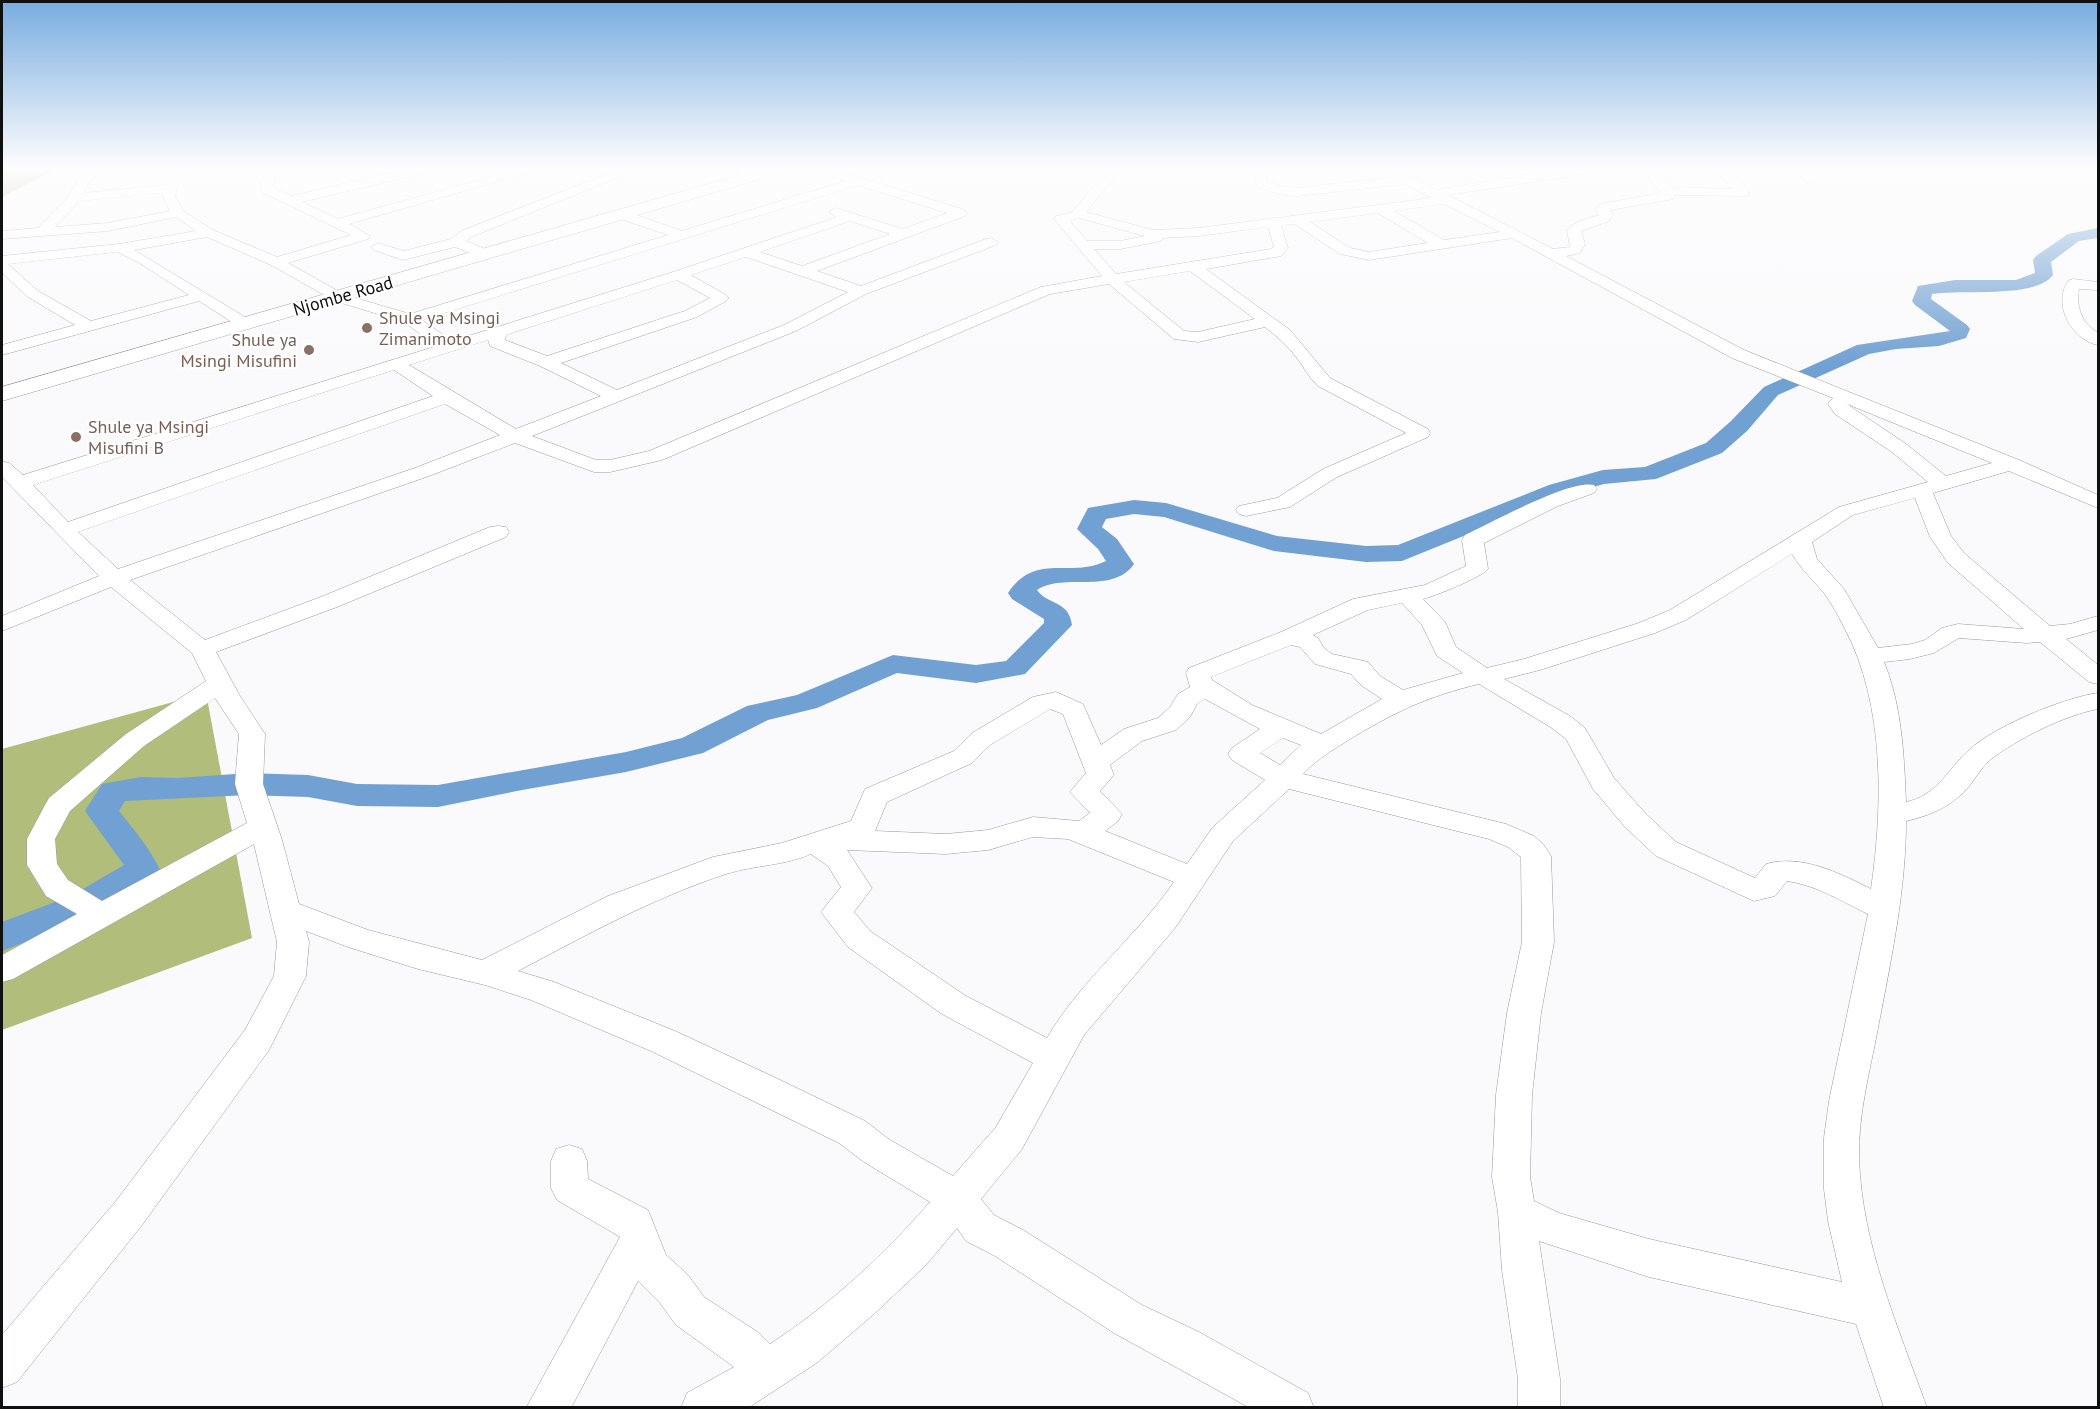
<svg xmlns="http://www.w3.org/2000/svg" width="2100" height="1409" font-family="'PT Sans',sans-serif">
<rect width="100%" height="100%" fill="#fafafc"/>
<g fill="#b1bd7a">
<path d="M2,166H62L2,197Z"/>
<path d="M206,693L252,938L2,1030V749Z"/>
</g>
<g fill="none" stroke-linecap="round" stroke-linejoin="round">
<path fill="#71a0d2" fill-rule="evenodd" d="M2098,228V238L2079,241L2051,262L2053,275C2035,299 1962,289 1932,294L1931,299L1967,325L1970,329L1966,338L1939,346L1896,349L1869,354L1778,395L1747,431L1722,453L1656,479L1604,484L1565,495L1402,561L1366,562L1274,551L1164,517L1134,514L1106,519L1102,527L1117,539L1134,564C1113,595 1064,572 1037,590C1047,605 1069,600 1072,625L1025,674L976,683L897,673L817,708L768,720L703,753L626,772L522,790L438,807L357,806L308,797L249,795L125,801L119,811C134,830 150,848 160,870L155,879L97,914L2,951V922L71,896L124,865L85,811L102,784L141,777L178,778L249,773L308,775L357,784L438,785L626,752L682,738L747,706L797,695L893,655L976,665L1006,661L1044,623V619L1012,599L1008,593C1036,551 1070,579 1106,561L1098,549L1077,529L1088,508L1134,500L1166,503L1277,536L1366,546L1398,545L1549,485L1603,470L1645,467L1706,443L1731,421L1764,387L1857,345L1950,331L1915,305L1912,301L1918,286L1955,280H2016L2035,273L2033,260L2036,256L2068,234Z"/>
<g stroke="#999a9b" stroke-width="1">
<g id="minor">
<path d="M91,166H104L89,182L84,193L167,185L180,166H192L177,188L175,196L183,211L213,230L277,257L351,235L262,192L260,189L267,166H279L273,187L291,196L420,166H443L441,169L302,202L338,219L530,166H551L349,224L370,236L368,239L288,263L345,295L410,314L668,235L618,218L616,215L618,212H628L682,231L845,181L804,166H823L965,210L967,213L965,216L817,271L861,286L986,239L991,238L998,242L996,245L866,294L796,331L532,436L596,460H610L649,451L1041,287L1102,276L1054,219L1056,216L1072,212L1111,166H1124L1086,212L1153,230L1199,228L1432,198L1405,184L1298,196L1283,195L1257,187L1252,166H1264L1267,182L1284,187L1298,188L1393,177L1374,166H1390L1436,190L1489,181L1461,166H1477L1504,179L1586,166H1617L1611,170L1448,195L1553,249L1570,247L1567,230C1575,221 1587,219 1599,215L1595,210L1600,204L1661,193L1639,166H1652L1671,187L1732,189L1712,166H1725L1748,190L1749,193L1748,196L1674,195L1673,199L1668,200L1610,210L1613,214L1609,221L1581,231L1585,244L1580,253L1566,256L1744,350L2019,460L2098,495V508L2009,471L1933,493L1951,536L1964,553L2050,626L2070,624L2098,616V630L2066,639L2098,665V684L2089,682L2040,642L2027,643L1959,638L1934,653L1910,659L1884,662C1902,706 1904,755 1906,802C1937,796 1948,769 1969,750C1995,726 2063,698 2098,693V709C2065,715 2017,739 1990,760C1982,767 1976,777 1970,785C1953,806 1932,815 1906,821C1906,890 1891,960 1878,1028C1870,1071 1858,1114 1859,1158C1862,1246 1898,1326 1927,1408H1884L1856,1324L1649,1277L1539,1241L1560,1379V1408H1518V1379L1502,1270L1498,1212L1492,1177L1496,1095L1507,1013L1522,942L1521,857L1508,847L1489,839L1289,789L1233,841L1175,928L1084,1035L1022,1149L981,1199L994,1215L1023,1230L1142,1305L1199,1332L1308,1393L1314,1408H1250L1114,1333L995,1256L966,1241L957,1228L926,1265L874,1314L818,1362L751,1406L681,1408L687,1393L734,1367L676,1325L660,1303L638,1281L571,1408H526L620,1237L557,1200L551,1188V1161L556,1149L569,1145L582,1149L587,1161L588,1179L648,1210L666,1255L688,1275L704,1297L759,1333L770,1344C830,1305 884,1255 930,1202L864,1162L839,1143L651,1051L531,1000L485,985L418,969L348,947L306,931L309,942L306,976L269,1050L142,1225L17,1382L2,1388V1335L116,1201L245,1030L274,976L277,942L254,844L13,979L2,982V955L77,914L46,896L27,865V839L45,805L49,798L126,734L206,681L192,653L111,587L2,631V616L99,576L2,477V461L9,463L23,475L437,346L404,322L335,301L271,265L207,237L134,250L250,320L252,323L250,326H238L199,301L2,355V345L75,325L28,297L2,273V256L119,244L196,231L176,217L108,231L2,239V231L38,228L69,196L79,177ZM858,185L947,213L903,229L836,208L829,212L837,217L673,272L452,341L422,320ZM163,193V196L170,211L108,223L55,227L79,201ZM1444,204L1500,232L1444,240L1394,211ZM1378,213L1428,243L1369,252L1350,248L1310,222ZM1079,218L1145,236L1120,241H1087L1070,221ZM850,221L890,234L802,266L760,252ZM1295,224L1340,254L1369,260L1512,238L1732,358L1833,398L1828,404L1835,414L1892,452L1928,482L1839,507L1670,610L1639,623L1524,659L1487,668L1456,647L1445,622L1423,599C1435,596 1482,577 1488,569L1484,543L1558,506L1594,493L1597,489L1594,485C1570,479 1491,523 1465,535L1462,540L1466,566L1425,585L1353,599L1281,632L1189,668L1186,673L1190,687L1178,694L1170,707L1158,718L1124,729L1101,745L1083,704L1056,692L1033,697L972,733L954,751L865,789L851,821L782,843L713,857L608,896L482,960L368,930L299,904L282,840L263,784L265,734L240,696L216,652L337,607L506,537L509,532L506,527L498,526L490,527L321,597L205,640L130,580L429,476L515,443L594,472H610L662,460L1050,294L1109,284L1174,339L1198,342L1265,327C1277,336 1288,346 1297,358C1304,367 1309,378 1318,386L1406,433L1323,469L1277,498L1239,506L1236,510L1239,514L1246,516L1290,507L1337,477L1428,437L1430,433L1428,429L1330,378L1290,330L1206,269L1281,256L1288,248L1281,225ZM1268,227L1274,247L1271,249L1116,274L1094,249H1120L1161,241L1163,238L1199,236ZM117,252L138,262L189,295L91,321L38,291L8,264ZM746,257L848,292L784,325L617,390L561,363L697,317L726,301L729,298L726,295L691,275ZM1190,271L1255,319L1198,332L1184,331L1124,282ZM677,280L710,298L685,311L547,356L505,340L506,335ZM488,340L490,346L540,366L601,396L516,429L409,365ZM394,370L433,396L68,522L33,485ZM445,404L500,435L415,468L118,569L78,532ZM1847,404L1992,463L1946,476L1906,444ZM1915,498L1930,537L1948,563L2024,629L1958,624L1942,628L1925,640L1912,644L1878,648L1844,589L1817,559L1812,542L1853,515ZM1792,554C1801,569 1813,580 1824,593C1832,604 1839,617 1845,629C1885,705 1883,806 1871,889C1839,873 1802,854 1766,864L1755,878L1676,842L1645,813L1614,778L1585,728L1570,716L1504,679L1540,670L1655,633L1686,620ZM1402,603L1422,625L1437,656L1463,673L1403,690L1380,676L1368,662L1332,654L1324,648L1318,638L1313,635L1368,610ZM1291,645L1300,647L1315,664L1351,674L1362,686L1382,699L1321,734L1252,705L1212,680L1211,677ZM1479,684L1552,728L1566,739L1593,789L1625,827L1656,856L1754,901L1775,896L1787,881C1816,885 1841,901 1868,914L1829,1101L1824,1138V1189L1828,1221L1842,1282L1649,1239L1559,1213L1534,1201L1530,1177L1532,1095L1541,1013L1554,942L1551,856L1543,844L1534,836L1506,824L1303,774C1318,758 1336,748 1355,736C1399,710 1429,696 1479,684ZM215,698L239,734L235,784L247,823L102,901L68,880L57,864L55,839L70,811L144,746ZM1205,699L1260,729L1232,748L1228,754L1232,760L1265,780L1213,827L1187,864L1105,831L1118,821L1122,814L1100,791L1114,775L1110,765L1142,741L1176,730L1190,717L1197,704ZM1050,709L1063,714L1086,773L1070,792L1090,813L1079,821L1033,817L988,830L946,834L875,831L887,802L972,763L990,745ZM1283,738L1301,745L1280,765L1260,753ZM1033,837L1068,839L1174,882C1136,937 1080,981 1047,1038L966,996L870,931L854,912L872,888L847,850L946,854L988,850ZM811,854L828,866L841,887L821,912L848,947L942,1014L1033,1063L996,1127L953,1176L890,1140L865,1121L776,1078L675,1031L554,982L518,971C586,935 653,898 726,874C754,865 784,866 811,854Z"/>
<path d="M628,166H646L471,237L466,241L490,251L492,254L490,257H480L455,247L403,260L373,250L371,247L378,243L404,251L451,239L461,231Z"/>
<path d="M721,166H738L758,177L752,181L748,180Z"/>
<path d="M1793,166H1806L1817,179L1811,183L1807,182Z"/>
<path d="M2073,279L2098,282V290L2079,289C2076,308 2082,323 2098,333V345C2072,340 2052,305 2068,281Z"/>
</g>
</g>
<g stroke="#999a9b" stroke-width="1">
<path id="highway" d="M771,166H797L795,169L2,401V387Z"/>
</g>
<use href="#minor" fill="#fff" fill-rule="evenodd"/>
<use href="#highway" fill="#fff" fill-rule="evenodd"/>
</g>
<linearGradient id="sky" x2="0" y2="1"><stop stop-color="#78acdf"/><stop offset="0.46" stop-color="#fdfdfe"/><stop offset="1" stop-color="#fdfdfe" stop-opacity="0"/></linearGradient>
<rect width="2100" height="364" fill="url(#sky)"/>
<g fill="#8d6e63" stroke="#fff" stroke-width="2">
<circle cx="367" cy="328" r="6"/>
<circle cx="309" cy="350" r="6"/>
<circle cx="76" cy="437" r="6"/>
</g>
<g text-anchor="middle" stroke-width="4.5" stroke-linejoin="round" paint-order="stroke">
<g font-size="18" fill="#0f1010" stroke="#fff">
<text transform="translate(343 296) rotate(-16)" y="6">Njombe Road</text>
</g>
<g font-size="18" fill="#785e54" stroke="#fff" text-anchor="start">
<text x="379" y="324">Shule ya Msingi<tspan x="379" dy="21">Zimanimoto</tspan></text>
<text x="297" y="346" text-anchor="end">Shule ya<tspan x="297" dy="21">Msingi Misufini</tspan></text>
<text x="88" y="433">Shule ya Msingi<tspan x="88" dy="21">Misufini B</tspan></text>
</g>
</g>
<rect width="2100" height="1409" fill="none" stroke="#0f1010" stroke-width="6"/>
</svg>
